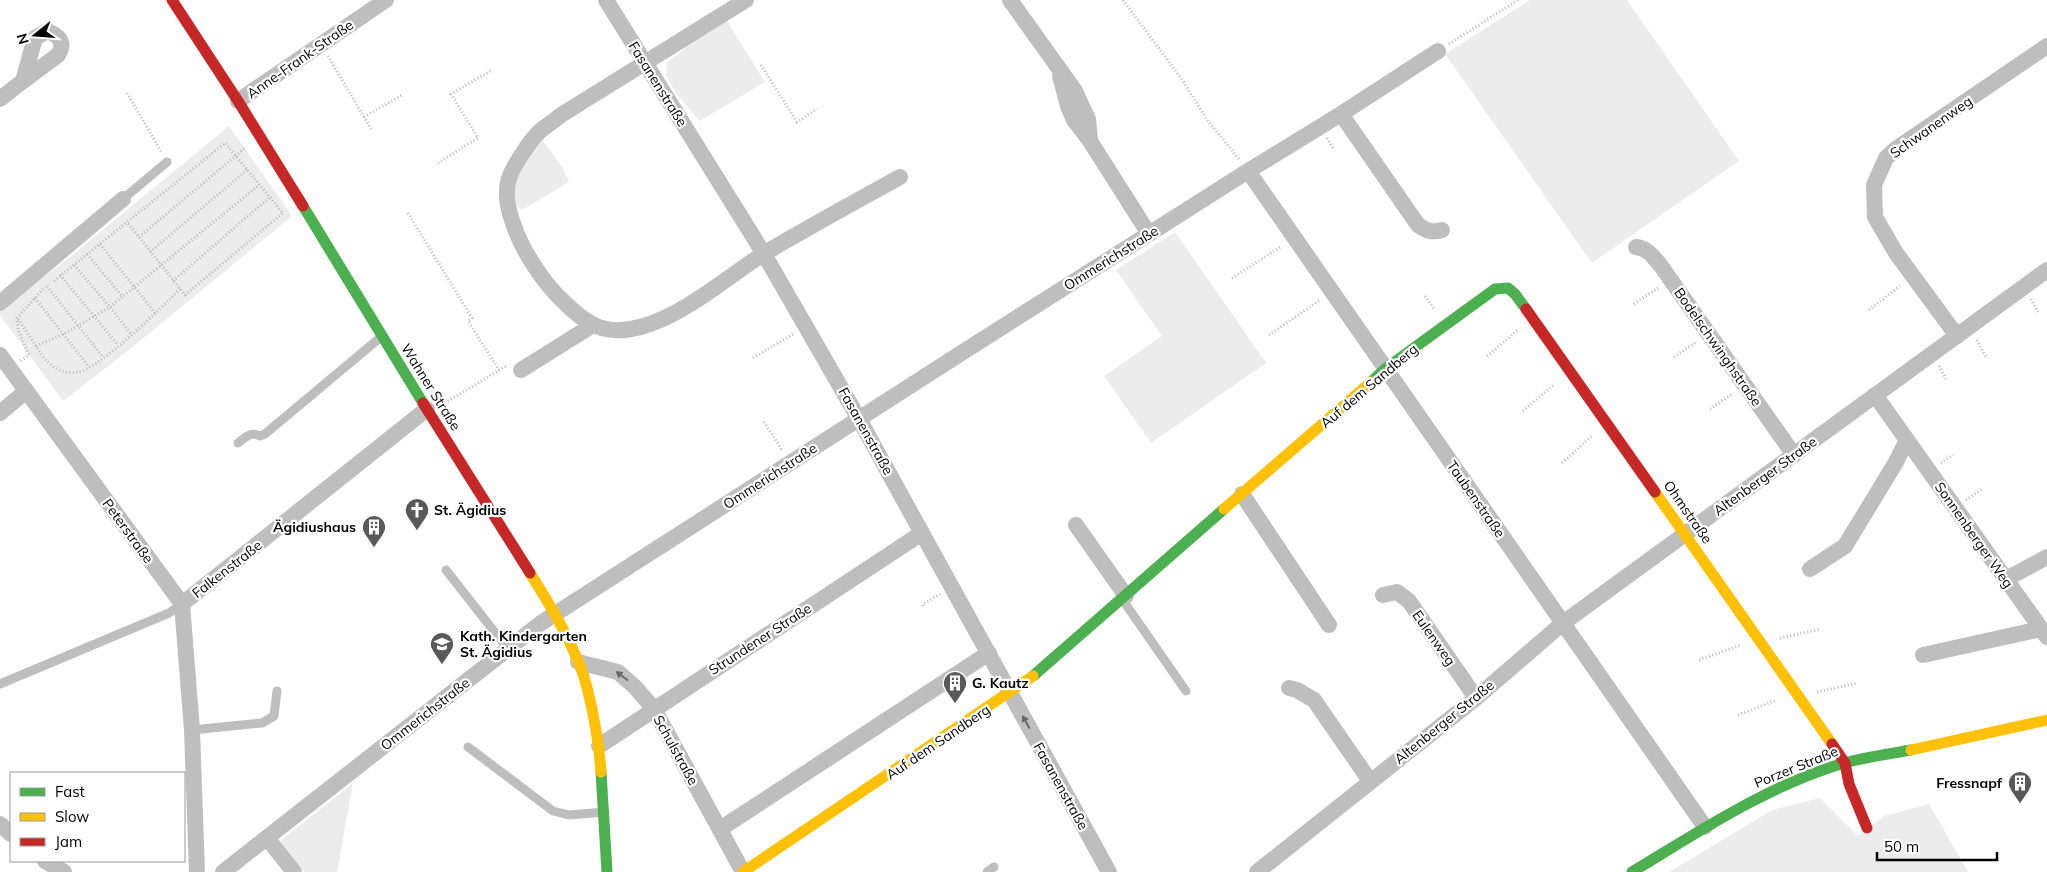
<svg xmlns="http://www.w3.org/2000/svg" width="2047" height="872" font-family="Mulish,sans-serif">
<rect width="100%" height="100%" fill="#fff"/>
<g fill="#ececec">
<path d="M1530,0H1627L1739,161L1592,263L1445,54Z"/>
<path d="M727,21L765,82L700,121L675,92L666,75L667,62L689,45Z"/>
<path d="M229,126L292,216L129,350L63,401L0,315V310L71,256Z"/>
<path d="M540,136L562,167L569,182L522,210L515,205L513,182Z"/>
<path d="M1175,232L1266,363L1151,443L1104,376L1162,336L1116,270Z"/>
<path d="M353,783L337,872H304L280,841Z"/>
<path d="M1820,798L1858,836L1884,816L1929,804L1968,872H1669L1772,810Z"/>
</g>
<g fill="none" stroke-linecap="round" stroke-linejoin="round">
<g stroke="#b9b9b9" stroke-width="3" stroke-dasharray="1 2.5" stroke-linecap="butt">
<path d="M1123,0L1181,78L1208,121L1239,159"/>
<path d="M1449,44L1518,0"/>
<path d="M328,56L371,129"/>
<path d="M761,65L797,122L817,109"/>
<path d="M127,93L162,153"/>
<path d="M364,117L402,95"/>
<path d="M1327,138L1333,148"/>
<path d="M438,163L478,138L451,94L492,70"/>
<path d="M408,213L472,318L468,321L499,370"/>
<path d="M139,237L245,148"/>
<path d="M100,244L155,313"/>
<path d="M150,252L247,170"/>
<path d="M87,254L122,296"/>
<path d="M74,265L110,307L131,334"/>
<path d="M60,275L118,345"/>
<path d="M1232,278L1282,246"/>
<path d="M54,281L225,143L283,213L185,295L127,222"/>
<path d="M173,281L271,196"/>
<path d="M47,286L103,357"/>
<path d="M180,289C161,308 102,367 78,372C59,376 44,361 36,346L64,334L110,307L259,185"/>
<path d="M1425,296L1435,310"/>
<path d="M35,298L89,367"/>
<path d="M2031,299L2038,312"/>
<path d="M1634,304L1659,287"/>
<path d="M1869,310L1900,286"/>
<path d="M18,319L36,346"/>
<path d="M1269,335L1320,300"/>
<path d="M1977,340L1986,357"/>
<path d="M1487,356L1519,329"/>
<path d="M1674,357L1696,342"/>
<path d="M753,358L793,334"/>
<path d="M21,361L29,355L18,330L17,318L43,289"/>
<path d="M1939,366L1946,379"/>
<path d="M445,403L506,366"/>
<path d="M1710,409L1732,394"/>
<path d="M1523,411L1555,384"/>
<path d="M764,422L782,450"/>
<path d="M1562,463L1593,435"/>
<path d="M1941,463L1953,455"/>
<path d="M1966,500L1982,489"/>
<path d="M923,606V604L940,594"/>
<path d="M1780,638L1821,629"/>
<path d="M1699,660L1741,645"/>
<path d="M1817,692L1858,683"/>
<path d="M1738,715L1777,700"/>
</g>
<g stroke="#bebebe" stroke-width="9">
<path d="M123,199L167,162"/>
<path d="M238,443C246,437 251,431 260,436L265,434L382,336"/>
<path d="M446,570L508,649"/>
<path d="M1122,599L1186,691"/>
<path d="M0,684L169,613L182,604"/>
<path d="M192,730L262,723L274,716L277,691"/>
<path d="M468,747L553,811L569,815L605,812"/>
<path d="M987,872L994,867"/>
</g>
<g stroke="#bebebe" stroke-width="16">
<path d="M606,0L764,254L859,419L1109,872"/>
<path d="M746,0L561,115C554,121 546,126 540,131C531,139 510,170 508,182C505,196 508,210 513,223C521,249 544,284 564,302C572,310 583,320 594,325C647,350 722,279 765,253C809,227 855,202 900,177"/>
<path d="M1010,0L1075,91L1088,119L1090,141L1149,234"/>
<path d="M47,31C59,35 66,43 58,55L23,81L35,38Z"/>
<path d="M1060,76L1068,106L1074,120L1090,141"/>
<path d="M0,99L23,81"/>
<path d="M238,101L386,0"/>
<path d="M1341,114L1418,225C1427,231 1432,233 1442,230"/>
<path d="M1248,171L1705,827"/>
<path d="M1636,247C1648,248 1653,257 1661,266L1794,455"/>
<path d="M0,303L123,199"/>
<path d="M1957,336L1896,253L1875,217L1874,185L1886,158L1897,148L2047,46"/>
<path d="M0,355L182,604L192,730L197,872"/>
<path d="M521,370L593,325"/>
<path d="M1875,395L2047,637"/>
<path d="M0,413L25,392"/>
<path d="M1242,494L1329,625"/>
<path d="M1076,525L1126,596"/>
<path d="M1810,569L1845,546L1896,462L1907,440"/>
<path d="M2006,579L2047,557"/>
<path d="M1383,595L1397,592L1409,601L1476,698"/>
<path d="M182,604L427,409"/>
<path d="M1923,655L2041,629"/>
<path d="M578,662L618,672L635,687L654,709L743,872"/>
<path d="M1289,688L1297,690L1314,700L1370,781"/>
<path d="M599,746L922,533"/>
<path d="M0,824L11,834"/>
<path d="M720,829L989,653"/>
<path d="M267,838L294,872"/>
<path d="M45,861L64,872"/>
<path d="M223,872L541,623L963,352L1248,171L1341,114L1438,51"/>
<path d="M1257,872L1476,698L1563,623L2047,270"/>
</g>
<g stroke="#4caf50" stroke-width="11">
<path d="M303,206L423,403"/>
<path d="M1371,382L1385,369L1495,289L1508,288L1515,294L1526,309"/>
<path d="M1033,676L1224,509"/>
<path d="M601,772L607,872"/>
<path d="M1632,872C1700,831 1767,786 1844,763C1866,757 1889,754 1911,750"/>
</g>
<g stroke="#ffc107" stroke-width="11">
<path d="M1655,492L1832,744"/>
<path d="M1224,509L1371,382"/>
<path d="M530,573C550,605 570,638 583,674C592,702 599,743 601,772"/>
<path d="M1911,750L2047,720"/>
<path d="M743,872L1033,676"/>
</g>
<g stroke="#c62828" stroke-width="11">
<path d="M172,0L238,101L303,206"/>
<path d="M1526,309L1655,492"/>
<path d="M423,403L530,573"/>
<path d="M1832,744L1845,763L1849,784L1867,828"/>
</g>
</g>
<defs><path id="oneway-solid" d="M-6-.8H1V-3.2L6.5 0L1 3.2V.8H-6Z" transform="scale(1.25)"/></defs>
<g fill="#686868">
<use href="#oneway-solid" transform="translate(622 676) rotate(-143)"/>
<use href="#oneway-solid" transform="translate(1026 722) rotate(-119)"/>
</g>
<defs>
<g id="church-pin" transform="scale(1.25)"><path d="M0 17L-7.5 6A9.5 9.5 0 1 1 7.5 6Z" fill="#595959" stroke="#fff"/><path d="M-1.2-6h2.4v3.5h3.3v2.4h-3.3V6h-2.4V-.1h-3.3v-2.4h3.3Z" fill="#fff"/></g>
<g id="building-pin" transform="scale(1.25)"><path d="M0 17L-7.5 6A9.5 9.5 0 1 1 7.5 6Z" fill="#595959" stroke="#fff"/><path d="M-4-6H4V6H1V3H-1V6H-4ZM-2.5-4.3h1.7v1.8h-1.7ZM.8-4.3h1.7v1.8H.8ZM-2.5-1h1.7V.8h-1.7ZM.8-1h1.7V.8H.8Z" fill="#fff"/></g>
<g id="school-pin" transform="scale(1.25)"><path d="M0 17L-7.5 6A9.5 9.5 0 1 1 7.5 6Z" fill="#595959" stroke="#fff"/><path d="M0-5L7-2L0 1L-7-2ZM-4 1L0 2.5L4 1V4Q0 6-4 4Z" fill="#fff"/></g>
</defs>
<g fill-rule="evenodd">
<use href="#church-pin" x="417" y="510"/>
<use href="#building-pin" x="374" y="527"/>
<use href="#school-pin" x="442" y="644"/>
<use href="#building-pin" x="955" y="683"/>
<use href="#building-pin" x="2020" y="783"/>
</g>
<g text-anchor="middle" stroke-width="4.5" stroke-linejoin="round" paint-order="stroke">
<g font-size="14" fill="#000" stroke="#fff">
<text transform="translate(300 59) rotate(-35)" y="5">Anne-Frank-Straße</text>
<text transform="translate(658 84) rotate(58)" y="5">Fasanenstraße</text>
<text transform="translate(1931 127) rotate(-35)" y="5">Schwanenweg</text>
<text transform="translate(1111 258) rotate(-32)" y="5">Ommerichstraße</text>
<text transform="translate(1718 347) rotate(55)" y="5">Bodelschwinghstraße</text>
<text transform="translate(1369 386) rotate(-40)" y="5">Auf dem Sandberg</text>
<text transform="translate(431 387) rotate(58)" y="5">Wahner Straße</text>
<text transform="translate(866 431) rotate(61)" y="5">Fasanenstraße</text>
<text transform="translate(770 476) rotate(-33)" y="5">Ommerichstraße</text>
<text transform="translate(1765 476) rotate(-36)" y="5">Altenberger Straße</text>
<text transform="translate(1476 499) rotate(55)" y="5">Taubenstraße</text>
<text transform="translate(1688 512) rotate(55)" y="5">Ohmstraße</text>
<text transform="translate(128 531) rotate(54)" y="5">Peterstraße</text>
<text transform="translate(1974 535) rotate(55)" y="5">Sonnenberger Weg</text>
<text transform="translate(227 569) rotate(-38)" y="5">Falkenstraße</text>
<text transform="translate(1434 638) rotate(55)" y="5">Eulenweg</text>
<text transform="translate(760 639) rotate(-33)" y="5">Strundener Straße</text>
<text transform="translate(425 714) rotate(-38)" y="5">Ommerichstraße</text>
<text transform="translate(1444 722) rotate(-39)" y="5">Altenberger Straße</text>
<text transform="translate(938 742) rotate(-34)" y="5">Auf dem Sandberg</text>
<text transform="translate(676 750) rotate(61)" y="5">Schulstraße</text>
<text transform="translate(1796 767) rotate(-22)" y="5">Porzer Straße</text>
<text transform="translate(1061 786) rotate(61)" y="5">Fasanenstraße</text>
</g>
<g font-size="14" font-weight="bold" fill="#000" stroke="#fff" text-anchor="start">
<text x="434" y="515">St. Ägidius</text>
<text x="356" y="532" text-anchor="end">Ägidiushaus</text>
<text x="460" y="641">Kath. Kindergarten<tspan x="460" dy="16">St. Ägidius</tspan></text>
<text x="972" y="688">G. Kautz</text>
<text x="2002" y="788" text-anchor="end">Fressnapf</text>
</g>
</g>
<rect x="10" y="772" width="175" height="90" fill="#ffffff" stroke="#999999"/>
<rect x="20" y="788" width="25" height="8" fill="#4caf50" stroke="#999999"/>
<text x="55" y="797" font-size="15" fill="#000000">Fast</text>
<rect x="20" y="813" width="25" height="8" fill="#ffc107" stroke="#999999"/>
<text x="55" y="822" font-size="15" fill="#000000">Slow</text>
<rect x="20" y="838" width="25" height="8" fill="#c62828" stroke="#999999"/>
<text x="55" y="847" font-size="15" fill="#000000">Jam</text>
<g transform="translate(35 35) rotate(253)" stroke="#ffffff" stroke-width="4" paint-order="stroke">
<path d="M0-4L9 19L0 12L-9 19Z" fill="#000000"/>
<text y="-8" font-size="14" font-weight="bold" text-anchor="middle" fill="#000000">N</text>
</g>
<path d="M1877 852v8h120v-8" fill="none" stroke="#000000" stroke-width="2.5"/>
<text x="1884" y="852" font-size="15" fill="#000000" stroke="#ffffff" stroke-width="4" paint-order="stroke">50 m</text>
</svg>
